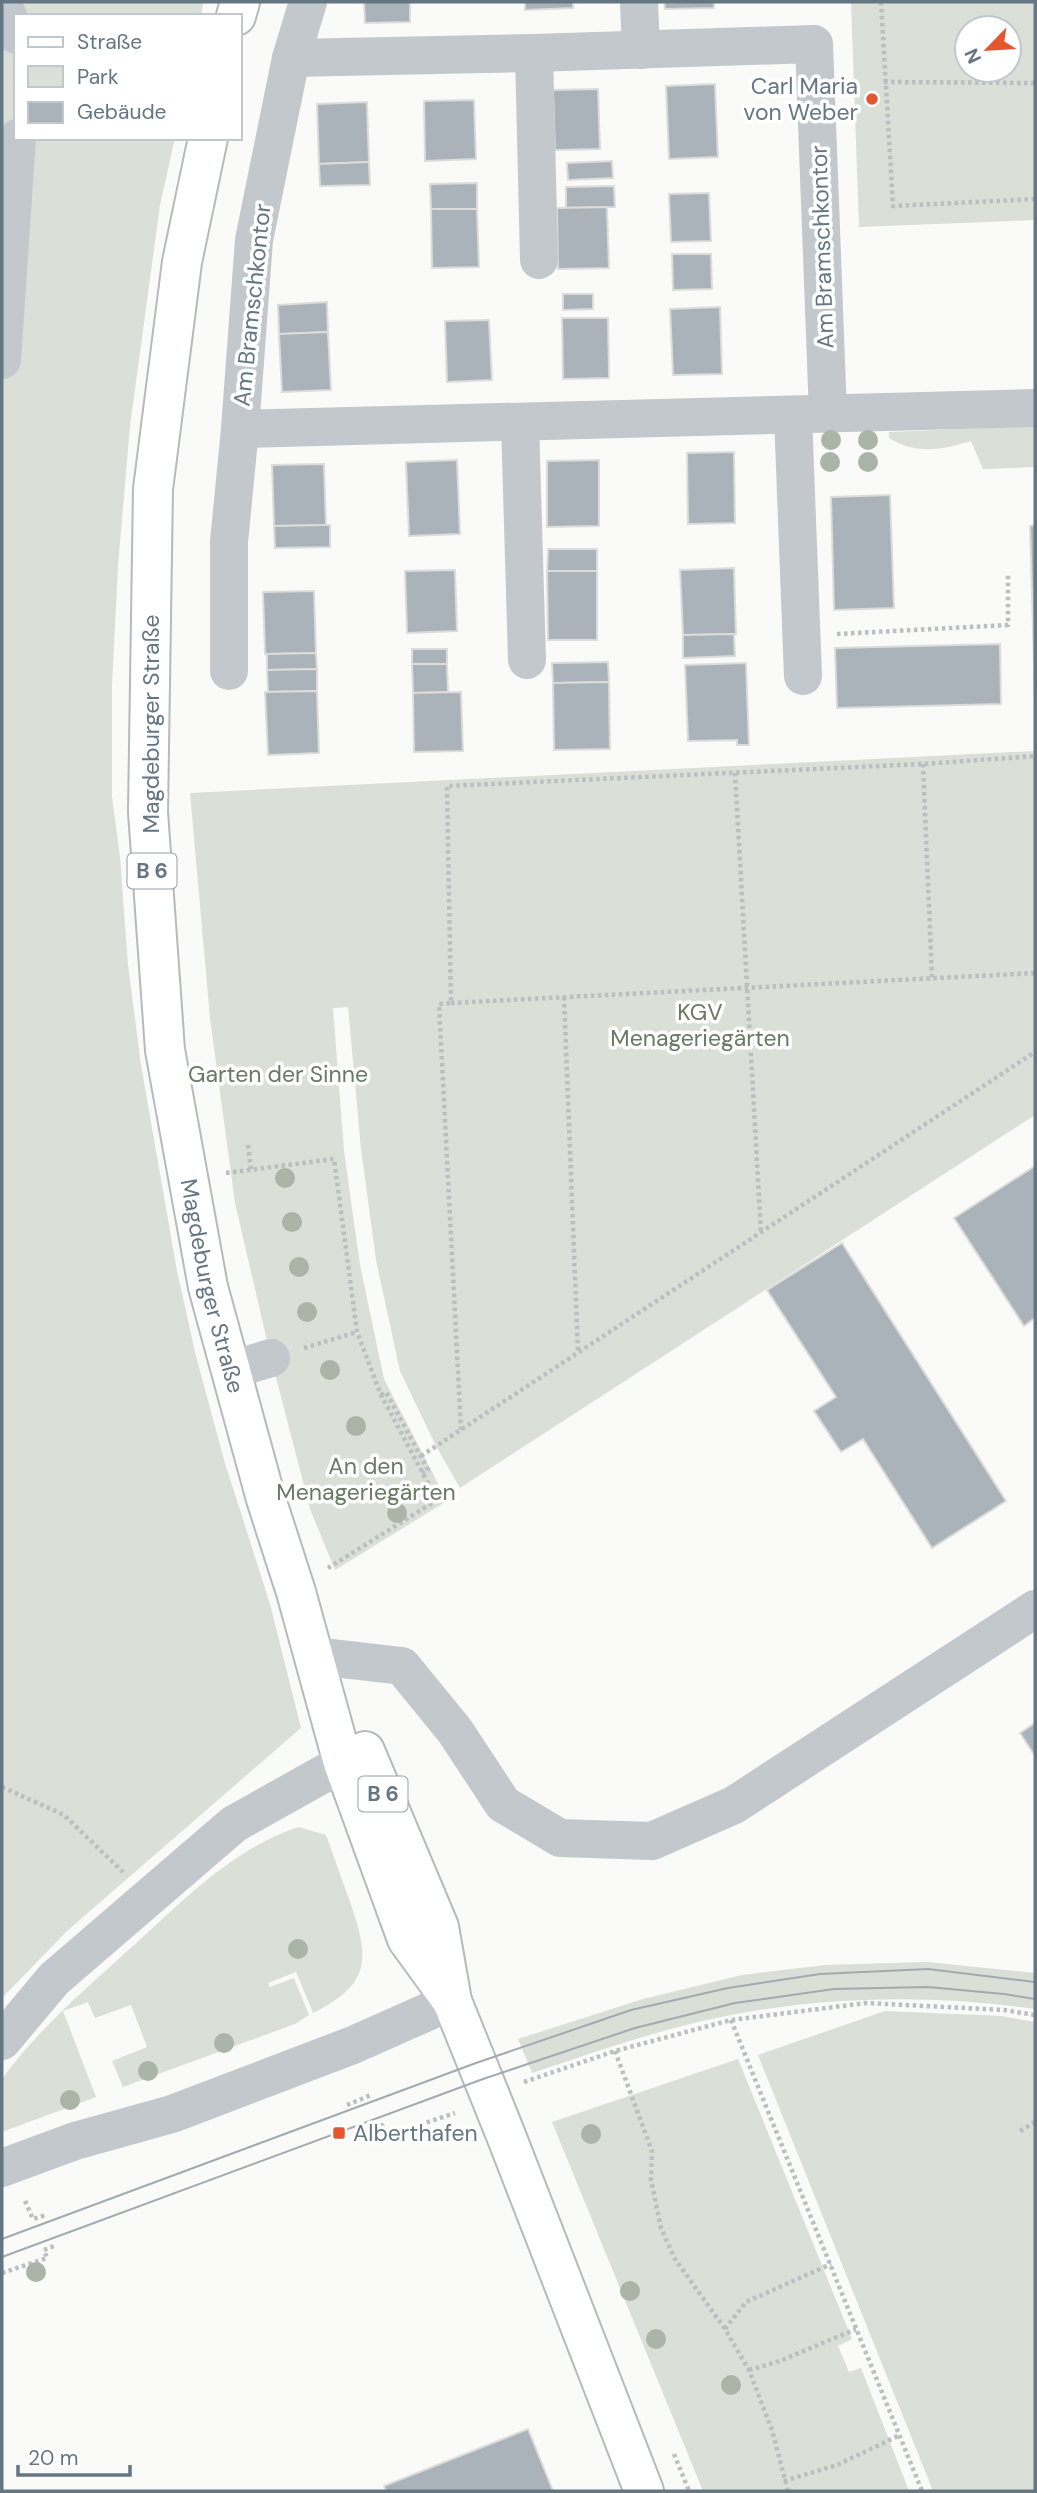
<svg xmlns="http://www.w3.org/2000/svg" width="1037" height="2493" font-family="'DM Sans',sans-serif">
<rect width="100%" height="100%" fill="#fafaf8"/>
<g fill="#dadfd7" fill-rule="evenodd">
<path d="M2,2H203L201,16H16V138H175L160,205L130,426L118,566L112,686V797L120,857L128,965L141,1065L177,1271L195,1352L224,1460L270,1604L301,1728L67,1931L2,1998Z"/>
<path d="M851,2H1035V220L859,227ZM967,28H1009V70H967Z"/>
<path d="M1035,426V467L983,469L971,441C941,450 917,455 889,438V432Z"/>
<path d="M1035,751V1115L460,1488L436,1446L400,1371L376,1260L361,1149L348,1007L333,1008L344,1151L360,1265L384,1379L447,1501L335,1570L310,1509L271,1358L235,1203L210,1018L190,793Z"/>
<path d="M299,1827L326,1835C334,1857 342,1880 350,1902C370,1959 371,1984 313,2013L296,1972L268,1983L270,1987L294,1978L309,2015L295,2024L123,2087L112,2061L147,2047L131,2005L95,2018L88,2002L63,2011L96,2097L2,2132V2079C39,2028 88,1987 134,1945C184,1900 233,1848 299,1827Z"/>
<path d="M927,1962L1035,1973V2009C930,1994 821,1996 716,2018C654,2031 593,2053 532,2073L518,2039L643,1999L742,1975L825,1965Z"/>
<path d="M885,2011L1001,2016L1035,2022V2491H933L758,2055Z"/>
<path d="M738,2059L852,2339L838,2346L849,2372L861,2368L909,2491H703L552,2122Z"/>
</g>
<g fill="#aab3b9" stroke="#dcdcda" stroke-width="2">
<path d="M364,2H410V22L365,23Z"/>
<path d="M525,2H573V8L525,10Z"/>
<path d="M664,2H714V8L665,9Z"/>
<path d="M715,84L718,157L669,159L666,86Z"/>
<path d="M598,89L600,149L555,150L553,90Z"/>
<path d="M474,100L476,159L425,161L424,101Z"/>
<path d="M367,102L369,162L319,164L317,104Z"/>
<path d="M612,161L613,178L568,180L567,163Z"/>
<path d="M369,162L370,185L320,186L319,164Z"/>
<path d="M477,183V209H431L430,184Z"/>
<path d="M614,186L615,207L566,208V187Z"/>
<path d="M709,193L711,241L671,242L669,194Z"/>
<path d="M607,207L609,268L558,269L557,208Z"/>
<path d="M431,209H477L479,267L432,268Z"/>
<path d="M672,254H711L712,289L673,290Z"/>
<path d="M563,294H593V309L563,310Z"/>
<path d="M327,302L328,332L279,334L278,305Z"/>
<path d="M720,307L722,374L673,375L670,309Z"/>
<path d="M562,318H608L609,378L563,379Z"/>
<path d="M489,320L492,380L447,382L445,321Z"/>
<path d="M328,332L331,390L282,392L279,334Z"/>
<path d="M734,452L735,523L688,524L687,453Z"/>
<path d="M457,460L460,534L409,536L406,462Z"/>
<path d="M599,460V526L547,527V461Z"/>
<path d="M324,464L326,525L274,526L272,465Z"/>
<path d="M890,495L894,608L834,610L831,497Z"/>
<path d="M326,525H330V547L275,548L274,526Z"/>
<path d="M1035,525V700L1030,526Z"/>
<path d="M548,549H597V571H547Z"/>
<path d="M734,568L736,634L683,635L680,570Z"/>
<path d="M455,570L457,631L407,633L405,571Z"/>
<path d="M547,571H597V640H548Z"/>
<path d="M314,591L316,653L265,654L263,592Z"/>
<path d="M734,634L735,656L683,658V635Z"/>
<path d="M1000,644L1001,704L837,708L835,648Z"/>
<rect x="412" y="649" width="35" height="15"/>
<path d="M316,653L317,669L267,670V654Z"/>
<path d="M608,662L609,682L553,683L552,663Z"/>
<path d="M746,663L749,745H737V740L688,741L685,665Z"/>
<path d="M412,664H447L448,692L413,693Z"/>
<path d="M317,669V691L268,692L267,670Z"/>
<path d="M609,682L610,749L554,750L553,683Z"/>
<path d="M317,691L319,753L268,755L265,692Z"/>
<path d="M461,692L463,751L414,752L413,693Z"/>
<path d="M1035,1166V1318L1024,1326L954,1218Z"/>
<path d="M842,1243L1006,1501L932,1548L863,1439L841,1452L814,1411L836,1397L767,1290Z"/>
<path d="M1035,1723V1756L1020,1733Z"/>
<path d="M528,2429L553,2491H386L384,2486Z"/>
</g>
<g fill="none" stroke-linecap="round" stroke-linejoin="round">
<g stroke="#b5babe" stroke-width="42">
<g id="major">
<path d="M236,16L240,2"/>
<path id="s1" d="M208,138L182,262L153,489L148,812L165,1050L208,1287L266,1499L296,1592L343,1763L407,1939L452,2001"/>
<path d="M365,1751L439,1927L452,2001L507,2138L644,2491"/>
</g>
</g>
<g stroke="#bbbfc2" stroke-width="4.5" stroke-dasharray="3.5 3.5" stroke-linecap="butt">
<path d="M881,2L893,206L1035,199"/>
<path d="M884,82L1035,83"/>
<path d="M837,634L1008,625V573"/>
<path d="M923,764L932,978"/>
<path d="M735,773L761,1233"/>
<path d="M564,997L578,1353"/>
<path d="M451,1003L1035,973"/>
<path d="M248,1145L251,1170"/>
<path d="M226,1173L334,1159L357,1332L381,1395L437,1500L328,1568"/>
<path d="M304,1348L357,1332"/>
<path d="M381,1395L386,1392L428,1470L422,1473"/>
<path d="M461,1430L439,1004L451,1003L447,786L923,764L1035,756"/>
<path d="M421,1456L1035,1052"/>
<path d="M2,1787L64,1815L123,1872"/>
<path d="M731,2020L922,2491"/>
<path d="M615,2051L652,2151L651,2180L661,2228L675,2259L725,2329L749,2370L772,2430L788,2491"/>
<path d="M524,2082L615,2051L731,2020L866,2003L1004,2010L1035,2015"/>
<path d="M347,2105L371,2095"/>
<path d="M1020,2131L1035,2122"/>
<path d="M361,2133L382,2125L386,2136L455,2113"/>
<path d="M25,2201L33,2219L46,2215"/>
<path d="M2,2273L47,2258L44,2250L56,2245"/>
<path d="M725,2329L746,2302L831,2264"/>
<path d="M749,2370L780,2361L856,2329"/>
<path d="M674,2454L689,2491"/>
<path d="M784,2481L837,2465L900,2435"/>
</g>
<g stroke="#c3c8cc" stroke-width="38">
<path d="M2,2L16,35"/>
<path d="M639,2L641,50"/>
<path d="M534,53L539,260"/>
<path d="M291,58L308,2"/>
<path d="M2,360L17,138"/>
<path d="M793,415L803,676"/>
<path d="M520,422L527,660"/>
<path d="M240,429L1035,408"/>
<path d="M229,671V542L240,429L254,240L291,58L534,53L814,44L828,414"/>
<path d="M231,1370L271,1358"/>
<path d="M324,1657L402,1666L455,1731L503,1804L560,1838L652,1841L734,1805L1035,1609"/>
<path d="M2,2041L54,1979L234,1824L343,1763"/>
<path d="M2,2168L75,2141L172,2114L353,2045L452,2001"/>
</g>
<use href="#major" stroke="#fff" stroke-width="38"/>
<g stroke="#a2aab0" stroke-width="2">
<path d="M2,2239L476,2063L631,2010L728,1988L820,1974L928,1969L1035,1982"/>
<path d="M2,2257L483,2079L635,2028L735,2003L834,1989L928,1987L1004,1994L1035,1999"/>
</g>
</g>
<g fill="#aab4a7">
<circle cx="831" cy="440" r="10"/>
<circle cx="868" cy="440" r="10"/>
<circle cx="830" cy="462" r="10"/>
<circle cx="868" cy="462" r="10"/>
<circle cx="285" cy="1178" r="10"/>
<circle cx="292" cy="1222" r="10"/>
<circle cx="299" cy="1267" r="10"/>
<circle cx="307" cy="1312" r="10"/>
<circle cx="330" cy="1370" r="10"/>
<circle cx="356" cy="1426" r="10"/>
<circle cx="397" cy="1513" r="10"/>
<circle cx="298" cy="1949" r="10"/>
<circle cx="224" cy="2043" r="10"/>
<circle cx="148" cy="2071" r="10"/>
<circle cx="70" cy="2100" r="10"/>
<circle cx="591" cy="2134" r="10"/>
<circle cx="36" cy="2272" r="10"/>
<circle cx="630" cy="2291" r="10"/>
<circle cx="656" cy="2339" r="10"/>
<circle cx="731" cy="2385" r="10"/>
</g>
<g fill="#e4572e" stroke="#fff" stroke-width="2.5">
<circle cx="872" cy="99" r="7"/>
<rect x="332" y="2126" width="14" height="14" rx="3.5"/>
</g>
<g text-anchor="middle" stroke-width="7" stroke-linejoin="round" paint-order="stroke">
<g fill="#fff" stroke="#939fa8" stroke-width="2">
<rect x="127.5" y="853.5" width="49" height="35" rx="5"/>
<rect x="358.5" y="1776.5" width="49" height="35" rx="5"/>
</g>
<g font-size="21" font-weight="bold" fill="#657683">
<text x="152" y="878">B 6</text>
<text x="383" y="1801">B 6</text>
</g>
<g font-size="23" fill="#657683" stroke="#fff" text-anchor="end">
<text x="858" y="94">Carl Maria<tspan x="858" dy="26">von Weber</tspan></text>
<text x="353" y="2141" text-anchor="start">Alberthafen</text>
</g>
<g font-size="23" fill="#657683" stroke="#fff">
<text transform="translate(822 247) rotate(-92)" y="8">Am Bramschkontor</text>
<text transform="translate(252 305) rotate(-84)" y="8">Am Bramschkontor</text>
<text transform="translate(151 724) rotate(-90)" y="8">Magdeburger Straße</text>
<text dy="8" stroke="none"><textPath href="#s1" startOffset="1158">Magdeburger Straße</textPath></text>
</g>
<g font-size="23" fill="#687a64" stroke="#fff">
<text x="700" y="1020">KGV<tspan x="700" dy="26">Menageriegärten</tspan></text>
<text x="278" y="1082">Garten der Sinne</text>
<text x="366" y="1474">An den<tspan x="366" dy="26">Menageriegärten</tspan></text>
</g>
</g>
<rect width="1037" height="2493" fill="none" stroke="#657683" stroke-width="7"/>
<rect x="14" y="14" width="228" height="126" fill="#ffffff" stroke="#c1c8cd" stroke-width="2"/>
<rect x="28" y="37" width="35" height="10" fill="#ffffff" stroke="#c1c8cd" stroke-width="2"/>
<text x="77" y="49" font-size="21" fill="#657683">Straße</text>
<rect x="28" y="66" width="35" height="21" fill="#dadfd7" stroke="#c1c8cd" stroke-width="2"/>
<text x="77" y="84" font-size="21" fill="#657683">Park</text>
<rect x="28" y="102" width="35" height="21" fill="#aab3b9" stroke="#c1c8cd" stroke-width="2"/>
<text x="77" y="119" font-size="21" fill="#657683">Gebäude</text>
<g transform="translate(988 49) rotate(245)"><circle r="33" fill="#ffffff" stroke="#c1c8cd" stroke-width="2"/>
<path d="M0-5L12 26L0 18L-12 26Z" fill="#e4572e"/>
<text y="-10" font-size="19" font-weight="bold" text-anchor="middle" fill="#657683">N</text>
</g>
<path d="M18 2465v10h112v-10" fill="none" stroke="#657683" stroke-width="3.5"/>
<text x="28" y="2465" font-size="21" fill="#657683" stroke="#ffffff" stroke-width="5" paint-order="stroke">20 m</text>
</svg>
